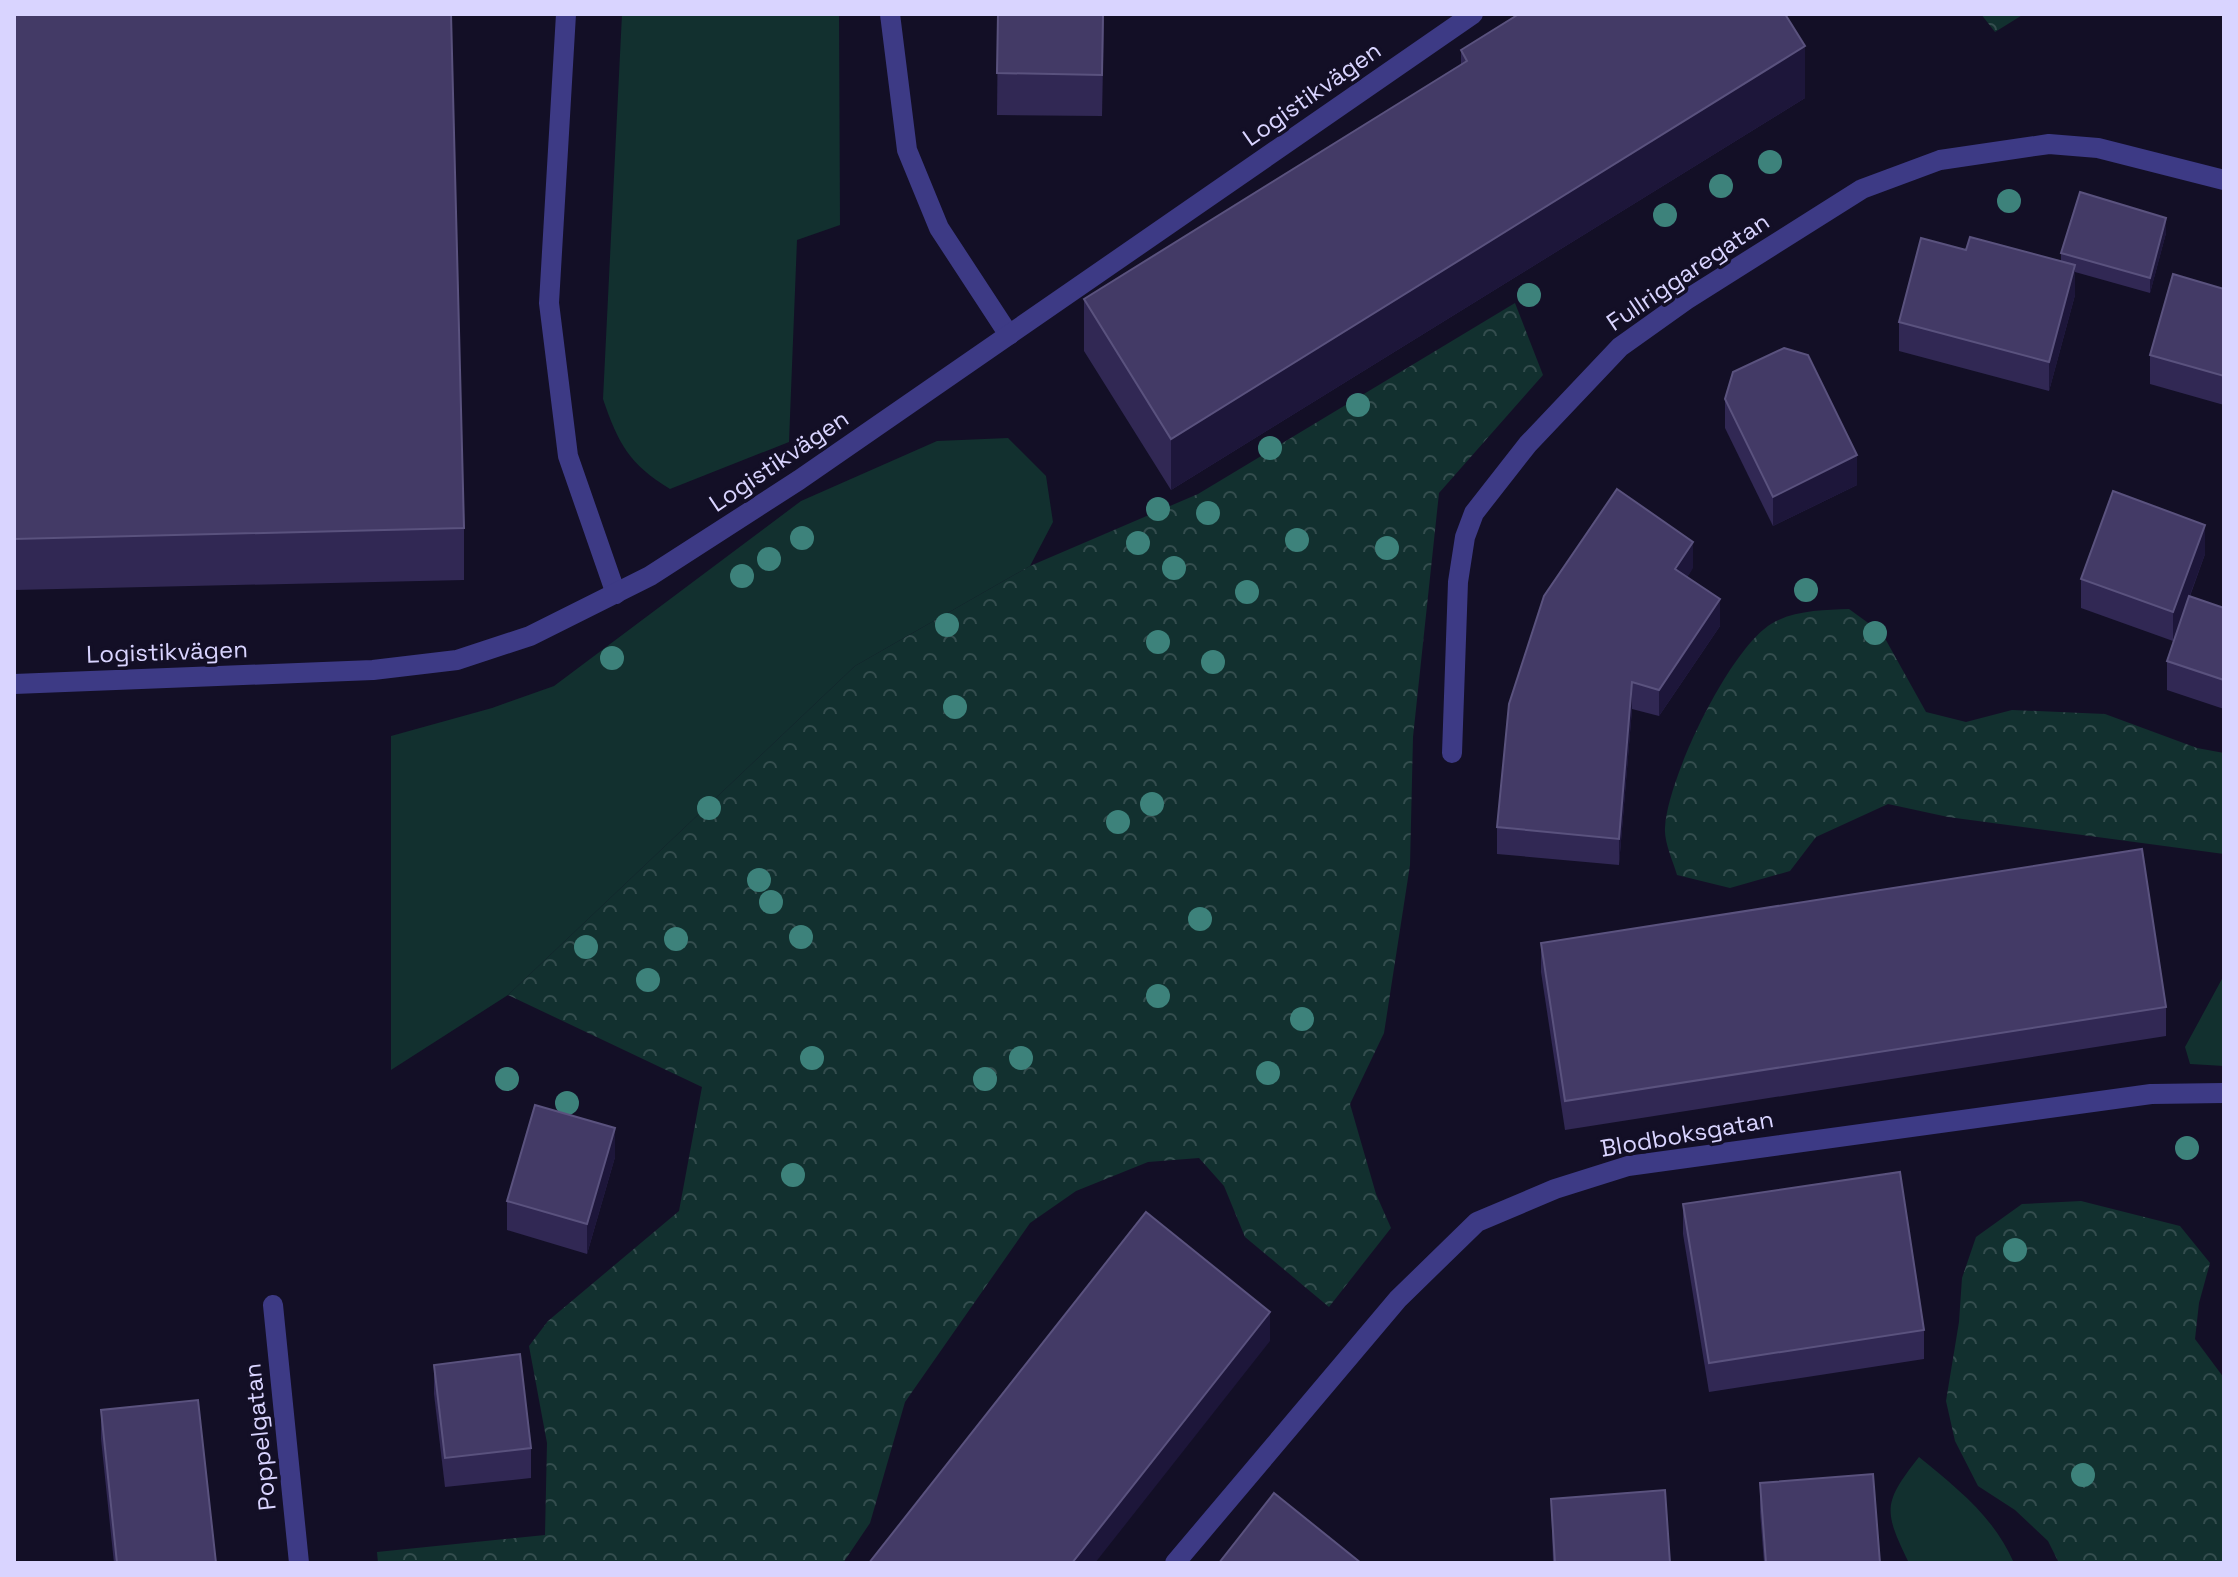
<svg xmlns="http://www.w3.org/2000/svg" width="2238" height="1577" font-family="'Space Grotesk',sans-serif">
<defs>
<pattern id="forest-crowns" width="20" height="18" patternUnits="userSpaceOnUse" patternTransform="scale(2)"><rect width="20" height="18" fill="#12302f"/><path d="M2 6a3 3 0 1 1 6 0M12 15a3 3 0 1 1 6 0" fill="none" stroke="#344d4e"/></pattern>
</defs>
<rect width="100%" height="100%" fill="#130f26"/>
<g fill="#12302f">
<path d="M622,14H839L840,225L797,240L789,442L670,489C629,464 618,443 603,399Z"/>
<path d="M1008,438L1046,476L1053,522L1030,566L855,666L508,995L391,1070V736L492,708L554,686L801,501L937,441Z"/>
<path d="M2224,969V1066L2190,1064L2185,1047L2223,977Z"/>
<path d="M1919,1457C1958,1489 1994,1517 2014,1563H1909C1883,1510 1883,1503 1919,1457Z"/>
</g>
<g fill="url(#forest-crowns)">
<path d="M1981,14H2024L1995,32Z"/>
<path d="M1515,303L1543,375L1439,493L1413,737L1410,865L1384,1033L1350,1104L1376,1194L1391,1228L1329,1307L1245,1237L1224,1186L1199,1158L1148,1162L1076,1191L1030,1223L905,1402L870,1523L843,1563H378L377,1552L545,1535L547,1443L529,1346L548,1321L679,1211L702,1087L508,995L855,666L1030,566L1198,494Z"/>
<path d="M1849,609L1882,633L1926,712L1966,722L2012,710L2105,714L2197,748L2224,753V854L1948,817L1888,804L1816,837L1790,871L1730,888L1677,875C1673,861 1664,842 1665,828C1667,779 1729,650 1771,624C1793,610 1825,610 1849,609Z"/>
<path d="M2081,1201L2180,1226L2210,1263L2199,1303L2195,1339L2224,1378V1563H2059L2048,1541L2015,1510L1978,1486L1955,1441L1946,1401L1959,1322L1962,1278L1976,1237L2022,1204Z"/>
</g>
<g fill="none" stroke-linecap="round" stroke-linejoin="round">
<g stroke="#3d3a85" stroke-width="20">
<path d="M566,14L549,303L568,456L616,594"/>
<path d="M890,14L907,150L939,228L1009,335"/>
<path d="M14,684L373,670L457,660L530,636L650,576L799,480L1473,14"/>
</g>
<g stroke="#3d3a85" stroke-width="20">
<path d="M1452,753L1458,582L1465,537L1474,513L1528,444L1620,347L1686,300L1862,189L1940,160L2049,144L2098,148L2224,180"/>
<path d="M273,1305L299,1563"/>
<path d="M1175,1563L1398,1299L1477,1222L1555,1189L1628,1166L2151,1094L2224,1093"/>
</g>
</g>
<g fill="#3d827b">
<circle cx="1770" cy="162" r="12"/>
<circle cx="1721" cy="186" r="12"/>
<circle cx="2009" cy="201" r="12"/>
<circle cx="1665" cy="215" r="12"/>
<circle cx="1529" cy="295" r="12"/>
<circle cx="1358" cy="405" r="12"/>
<circle cx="1270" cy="448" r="12"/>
<circle cx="1158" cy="509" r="12"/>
<circle cx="1208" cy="513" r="12"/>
<circle cx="802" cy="538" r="12"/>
<circle cx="1297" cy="540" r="12"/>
<circle cx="1138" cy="543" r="12"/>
<circle cx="1387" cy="548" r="12"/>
<circle cx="769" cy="559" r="12"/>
<circle cx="1174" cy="568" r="12"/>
<circle cx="742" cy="576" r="12"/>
<circle cx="1806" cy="590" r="12"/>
<circle cx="1247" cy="592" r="12"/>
<circle cx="947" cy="625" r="12"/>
<circle cx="1875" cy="633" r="12"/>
<circle cx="1158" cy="642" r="12"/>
<circle cx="612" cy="658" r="12"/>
<circle cx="1213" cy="662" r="12"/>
<circle cx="955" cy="707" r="12"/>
<circle cx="1152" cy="804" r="12"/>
<circle cx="709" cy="808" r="12"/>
<circle cx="1118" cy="822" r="12"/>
<circle cx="759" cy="880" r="12"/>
<circle cx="771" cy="902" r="12"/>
<circle cx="1200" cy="919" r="12"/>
<circle cx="801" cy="937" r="12"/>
<circle cx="676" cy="939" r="12"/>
<circle cx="586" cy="947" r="12"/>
<circle cx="648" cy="980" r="12"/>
<circle cx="1158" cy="996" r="12"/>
<circle cx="1302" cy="1019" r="12"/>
<circle cx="812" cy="1058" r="12"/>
<circle cx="1021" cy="1058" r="12"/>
<circle cx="1268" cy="1073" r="12"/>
<circle cx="507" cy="1079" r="12"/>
<circle cx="985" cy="1079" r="12"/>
<circle cx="567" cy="1103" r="12"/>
<circle cx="2187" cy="1148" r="12"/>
<circle cx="793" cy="1175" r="12"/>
<circle cx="2015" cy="1250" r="12"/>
<circle cx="2083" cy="1475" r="12"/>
</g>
<g fill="#312854">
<path d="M14,14L464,528V580L14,590Z"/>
<path d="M998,14H1104L1102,116L997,115Z"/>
<path d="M1461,50L1805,98L1171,490L1084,351V299L1461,65Z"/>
<path d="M2166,233L2150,293L2075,272V295L2049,391L1899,351V322L1966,250L2061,261V253Z"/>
<path d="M2224,289V405L2150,384V355Z"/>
<path d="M1725,399L1857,485L1773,526L1725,428Z"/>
<path d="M2205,554L2190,596L2224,608V709L2167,690V661L2173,641L2081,608V579Z"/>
<path d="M1693,568L1687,577L1720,626L1659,716L1632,709L1619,865L1497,854V827Z"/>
<path d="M1541,943L2166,1007V1036L1565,1130L1541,972Z"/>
<path d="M615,1157L587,1254L507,1230V1201Z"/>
<path d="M1683,1204L1924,1330V1359L1709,1392L1683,1234Z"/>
<path d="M434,1365L531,1448V1478L445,1487L434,1394Z"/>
<path d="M101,1410L216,1563H114L101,1439Z"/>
<path d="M1760,1483L1880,1563H1764L1760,1512Z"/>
<path d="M1551,1499L1670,1563H1553Z"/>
</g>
<g fill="#1d163a">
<path d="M1805,46V98L1171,490V439Z"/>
<path d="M2166,218V233L2150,293V278Z"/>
<path d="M2075,265V295L2049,391V362Z"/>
<path d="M1857,455V485L1773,526V497Z"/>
<path d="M2205,525V554L2173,641V612Z"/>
<path d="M1693,542V568L1675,596V569Z"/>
<path d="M1720,599V626L1659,716V690Z"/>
<path d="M1632,682V709L1619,865V839Z"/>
<path d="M615,1128V1157L587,1254V1224Z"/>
<path d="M1270,1312V1341L1095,1563H1072Z"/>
</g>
<g fill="#433a66" stroke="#5a527e" stroke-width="2">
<path d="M14,14H451L464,528L14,539Z"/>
<path d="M998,14H1103L1102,75L997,73Z"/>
<path d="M1519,14H1785L1805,46L1171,439L1084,299L1467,61L1461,50Z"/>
<path d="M2080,192L2166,218L2150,278L2061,253Z"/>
<path d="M1970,237L2075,265L2049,362L1899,322L1921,238L1966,250Z"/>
<path d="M2173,274L2224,289V376L2150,355Z"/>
<path d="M1784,348L1808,355L1857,455L1773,497L1725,399L1733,372Z"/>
<path d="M1617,489L1693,542L1675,569L1720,599L1659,690L1632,682L1619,839L1497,827L1509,704L1544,596Z"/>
<path d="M2113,491L2205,525L2173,612L2081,579Z"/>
<path d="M2189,596L2224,608V680L2167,661Z"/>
<path d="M2142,849L2166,1007L1565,1101L1541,943Z"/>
<path d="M535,1105L615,1128L587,1224L507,1201Z"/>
<path d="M1900,1172L1924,1330L1709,1363L1683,1204Z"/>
<path d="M1146,1212L1270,1312L1072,1563H869Z"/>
<path d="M520,1354L531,1448L445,1458L434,1365Z"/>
<path d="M198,1400L216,1563H117L101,1410Z"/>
<path d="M1873,1474L1880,1563H1766L1760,1483Z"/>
<path d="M1665,1490L1670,1563H1555L1551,1499Z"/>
<path d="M1274,1493L1361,1563H1219Z"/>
</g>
<g text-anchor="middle" stroke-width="7" stroke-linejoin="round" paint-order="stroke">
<g font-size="24" fill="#d9d4ff" stroke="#130f26">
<text transform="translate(1312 94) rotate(-35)" y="8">Logistikvägen</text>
<text transform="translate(1688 272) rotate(-34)" y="8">Fullriggaregatan</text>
<text transform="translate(779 461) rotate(-34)" y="8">Logistikvägen</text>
<text transform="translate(167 652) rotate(-2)" y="8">Logistikvägen</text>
<text transform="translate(1687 1134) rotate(-10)" y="8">Blodboksgatan</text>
<text transform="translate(260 1437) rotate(-96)" y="8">Poppelgatan</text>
</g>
</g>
<rect width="2238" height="1577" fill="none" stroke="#d9d4ff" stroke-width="32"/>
</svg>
